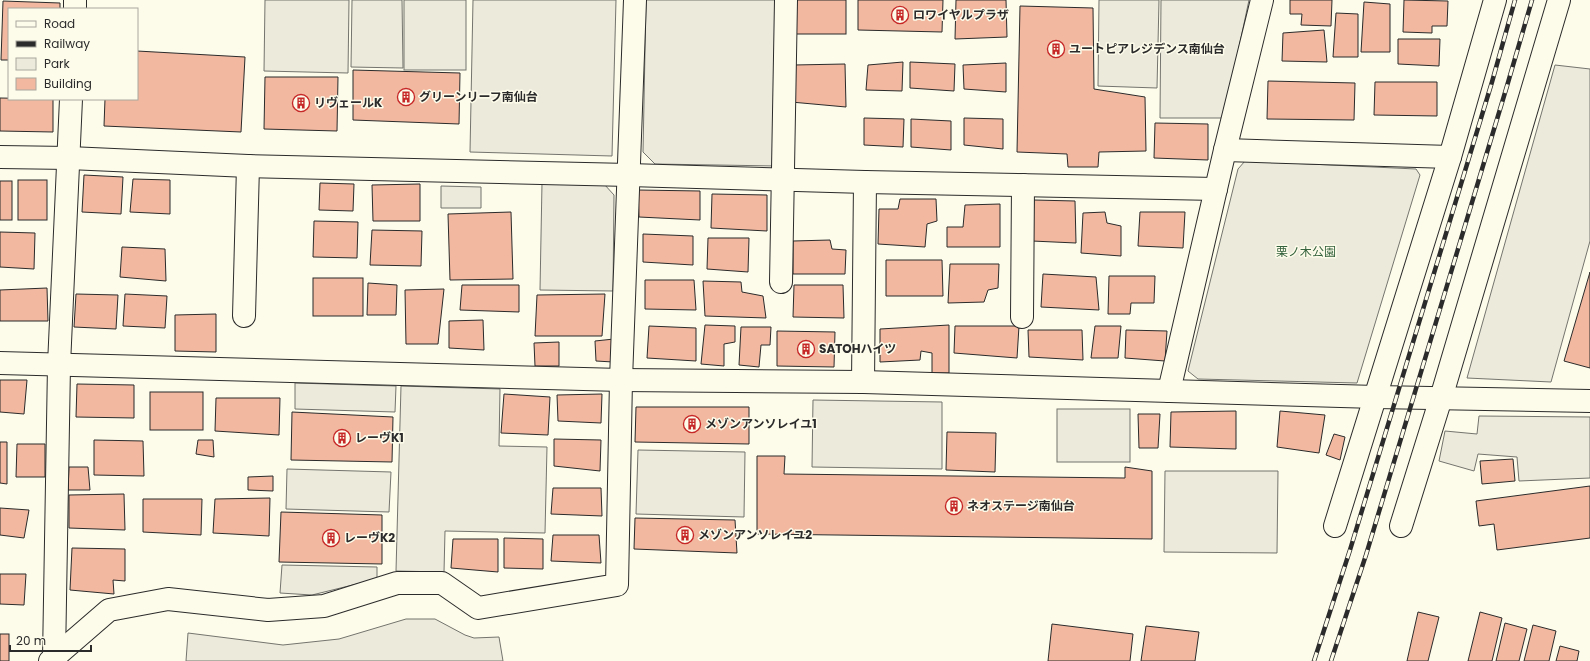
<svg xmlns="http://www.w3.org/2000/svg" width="1590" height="661" font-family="Poppins,'Noto Sans JP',sans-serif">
<rect width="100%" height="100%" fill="#fdfbea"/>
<g fill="#ecebdb" stroke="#74746e">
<path d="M1245,161L1416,169L1420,175L1357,383L1198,379L1188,371L1238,169Z"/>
<path d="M406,619H435L465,635L474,638L499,637L503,661H186L188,633L283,645L339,639Z"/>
</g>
<g fill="#eceadb" stroke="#74746e">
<path d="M265,0H349L348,73L264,71Z"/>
<path d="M352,0H402L403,68L351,67Z"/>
<rect x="404" y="0" width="62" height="70"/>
<path d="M473,0H616L612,156L470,152Z"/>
<path d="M646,0H780L777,166L655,164L643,152Z"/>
<path d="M1099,0H1159L1157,88L1098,86Z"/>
<path d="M1161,0H1249L1224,118H1160Z"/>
<path d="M1555,65L1590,69V241L1551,382L1467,378Z"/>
<path d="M542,183L604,184L614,195L613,291L540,290Z"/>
<path d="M441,186L481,187V208H441Z"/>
<path d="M295,383L396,386L395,412L295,409Z"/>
<path d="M401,386L500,389L499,446L547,447L545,533L445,531L444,572L396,571Z"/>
<path d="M813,400L942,402V469L812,467Z"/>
<rect x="1057" y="409" width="73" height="53"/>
<path d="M1479,416L1590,417V478L1519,481L1517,457L1478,454L1474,471L1439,461L1445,431L1477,434Z"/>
<path d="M638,450L745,452L744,517L636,514Z"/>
<path d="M287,469L391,472L389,512L286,509Z"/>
<path d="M1165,471H1278L1277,553L1164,552Z"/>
<path d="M282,565L377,567V579L312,595L280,593Z"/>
</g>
<g fill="#f2b8a0" stroke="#2b2b2b">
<rect x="794" y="0" width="52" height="34"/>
<path d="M858,0H943L942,32L858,30Z"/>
<path d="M956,0H1006L1007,37L955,39Z"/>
<path d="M1290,0H1332L1331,26L1301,25L1302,14H1290Z"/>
<path d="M1404,0L1448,1L1447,26H1432V33L1403,32Z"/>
<path d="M3,1L60,3V9H9V60H1Z"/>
<path d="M1364,2L1390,4V52H1361Z"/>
<path d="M1020,6L1093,8L1094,89L1145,97L1146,151L1099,152L1098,167H1068L1067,154L1017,152Z"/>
<path d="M1336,13L1358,14V57H1333Z"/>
<path d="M1324,30L1327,62L1282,61L1283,33Z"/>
<path d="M1398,39H1440L1439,66L1398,64Z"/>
<path d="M137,51L245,57L241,132L104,126L105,99H137Z"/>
<path d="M903,62L902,91L866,90L868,65Z"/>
<path d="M910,62L955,64L954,91L910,88Z"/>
<path d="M1006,63V92L964,89L963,65Z"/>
<path d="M845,64L846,107L791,102L794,65Z"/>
<path d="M353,70L460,73L459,124L353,120Z"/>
<path d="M265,77H338L337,131L264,129Z"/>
<path d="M1268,81L1355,83L1354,120L1267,119Z"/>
<path d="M1375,82H1437V116L1374,115Z"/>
<path d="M0,98L53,99V132L0,131Z"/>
<path d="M864,118L904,119L903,147L864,145Z"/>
<path d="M964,118L1003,119V149L964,145Z"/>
<path d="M911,119L951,121V150L911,147Z"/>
<path d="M1155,123L1208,124V160L1154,158Z"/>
<path d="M84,175L123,177L121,214L82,212Z"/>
<path d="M133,179L170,180V214L130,212Z"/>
<rect x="18" y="180" width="29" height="40"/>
<rect x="0" y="181" width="12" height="39"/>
<path d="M320,183L354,184L353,211L319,210Z"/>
<path d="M420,184V221H373L372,185Z"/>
<path d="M638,190L700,191V220L639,217Z"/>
<path d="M712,194L767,195V231L711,228Z"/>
<path d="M900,199H936L937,221L927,224L925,247L878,244L879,209H898Z"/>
<path d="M1034,200L1075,201L1076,243L1032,241Z"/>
<path d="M1000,204V247H947V227H963L965,205Z"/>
<path d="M511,212L513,279L450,280L448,214Z"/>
<path d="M1105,212L1107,223L1121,226V256L1081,253L1083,213Z"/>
<path d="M1140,212H1185L1183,248L1138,246Z"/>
<path d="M314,221L358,222L357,258L313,257Z"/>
<path d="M372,230L422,231L421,266L370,265Z"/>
<path d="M0,232L35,233L34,269L0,267Z"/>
<path d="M643,234L693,236V265L643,262Z"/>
<path d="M708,238H749L748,272L707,269Z"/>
<path d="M830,240L832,249L846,250L845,274H793V241Z"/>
<path d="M122,247L165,249L166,281L120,277Z"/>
<path d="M886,260H942L943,296H886Z"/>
<path d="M950,264H999L998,288L988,290L984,302L948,303Z"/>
<path d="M1590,272V368L1564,361Z"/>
<path d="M1043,274L1096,277L1099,310L1041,307Z"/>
<path d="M1109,276H1155L1154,303H1131L1130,314H1108Z"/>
<rect x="313" y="278" width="50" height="38"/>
<path d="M645,280H694L696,310L645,309Z"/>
<path d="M703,281L741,282L742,292L763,296L766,318L705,316Z"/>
<path d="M368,283L397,285L396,315H367Z"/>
<path d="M462,285H519V312L460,310Z"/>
<path d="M794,285H843L844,318L793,317Z"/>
<path d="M47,288L48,321H0V290Z"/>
<path d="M444,289L438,344H406L405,290Z"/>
<path d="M76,294L118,295L116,329L74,327Z"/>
<path d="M125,294L167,296L165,328L123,326Z"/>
<path d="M605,294L602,336H535L537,295Z"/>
<path d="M216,314V352L175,351V315Z"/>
<path d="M483,320L484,350L449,348V321Z"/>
<path d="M705,325L735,326V342L724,344V366L701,364Z"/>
<path d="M949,325V373H932V353L921,351L920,360L880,362V329Z"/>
<path d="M649,326L696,328V361L647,358Z"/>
<path d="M955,326H1019L1017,358L954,353Z"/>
<path d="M1095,326H1121L1118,358H1091Z"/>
<path d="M741,327H771L770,345H761L759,367L739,365Z"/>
<path d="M1028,330H1082L1083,360L1029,357Z"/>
<path d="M1126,330L1167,331L1165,361L1125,358Z"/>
<path d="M777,331L835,332L834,367L777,366Z"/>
<path d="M614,339L613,362L596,361L595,341Z"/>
<path d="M559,342V366H535L534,343Z"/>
<path d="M0,380H27L24,414L0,412Z"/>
<path d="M77,384L134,385V418L76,417Z"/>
<rect x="150" y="392" width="53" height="38"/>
<path d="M504,394L550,397L548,435L501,433Z"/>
<path d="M602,394L601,423L558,421L557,395Z"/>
<path d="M216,398H280L279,435L215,431Z"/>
<path d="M636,407H749V444L635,442Z"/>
<path d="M1236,411V449L1170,447L1171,412Z"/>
<path d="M1280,411L1325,415L1319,453L1277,447Z"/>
<path d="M292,412L393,417L392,462L291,460Z"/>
<path d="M1138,414H1160L1158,448H1139Z"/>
<path d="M947,432L996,433L995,472L946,470Z"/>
<path d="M1334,434L1345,437L1340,460L1326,455Z"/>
<path d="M554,439L601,440L600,471L554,466Z"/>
<path d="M94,440L143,441L144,476L94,475Z"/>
<path d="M198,440H213L214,457L196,454Z"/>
<path d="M0,442H7V484L0,483Z"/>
<path d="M17,444H45V477H16Z"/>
<path d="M757,456H785L784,474L1125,478V467L1152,471V539L757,534Z"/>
<path d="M1513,459L1515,481L1482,484L1480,461Z"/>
<path d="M69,467H88L90,490H68Z"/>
<path d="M273,476V491L248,490V477Z"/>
<path d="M1590,486V538L1497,550L1494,524L1479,526L1476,501Z"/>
<path d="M553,488H601L602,516L551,514Z"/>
<path d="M124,494L125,530L69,528V495Z"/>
<path d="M270,498L269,536L213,533L215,499Z"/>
<path d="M143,499H202L201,535L143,532Z"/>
<path d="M0,508L29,510L24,538L0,535Z"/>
<path d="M281,512L382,515V564L279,562Z"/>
<path d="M635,518L735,520L737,553L634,549Z"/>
<path d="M553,535H599L601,563L551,561Z"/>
<path d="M504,538L543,539V569L504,568Z"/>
<path d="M453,539H498V572L451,568Z"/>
<path d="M72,548L125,549V581L113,580L114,594L70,590Z"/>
<path d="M0,574H26L24,605L0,604Z"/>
<path d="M1418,612L1439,617L1428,661H1407Z"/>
<path d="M1480,612L1502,618L1492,661H1468Z"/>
<path d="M1505,623L1527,629L1519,661H1496Z"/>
<path d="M1052,624L1133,634L1130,661H1048Z"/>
<path d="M1533,625L1556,631L1549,661H1524Z"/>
<path d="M1146,626L1199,632L1195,661H1141Z"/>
<rect x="0" y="634" width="9" height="27"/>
<path d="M1560,646L1579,651L1577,661H1556Z"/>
</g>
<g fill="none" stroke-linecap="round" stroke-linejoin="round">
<g stroke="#2b2b2b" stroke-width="24">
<g id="street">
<path d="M75,9V0"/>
<path d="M1225,150L1450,157"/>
<path d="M0,157L69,158L248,166L629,175L865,182L1216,189"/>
<path d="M781,282L786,0"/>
<path d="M244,316L248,166"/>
<path d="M1022,317L1023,185"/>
<path d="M0,363L621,380L863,382L1376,397L1590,401"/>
<path d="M863,382L865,182"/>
<path d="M1169,391L1225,150L1262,0"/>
<path d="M1335,526L1450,157L1495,0"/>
<path d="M1401,526L1441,398L1559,0"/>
<path d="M54,658L59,365L71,99"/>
<path d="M50,661L109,610L168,599L268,610L324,606L397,583H442L478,608L617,585L621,380L635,0"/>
</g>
</g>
<use href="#street" stroke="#fdfbea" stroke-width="22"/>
<g stroke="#2b2b2b" stroke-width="4.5">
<g id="rail">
<path d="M1314,661L1350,550L1492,82L1515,0"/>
<path d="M1331,661L1366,555L1507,86L1532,0"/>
</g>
</g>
<use href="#rail" stroke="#fdfbea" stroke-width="3" stroke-dasharray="9" stroke-linecap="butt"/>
</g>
<defs>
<g id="building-ring" transform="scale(0.9)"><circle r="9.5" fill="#fdfbea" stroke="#c62828" stroke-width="1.5"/><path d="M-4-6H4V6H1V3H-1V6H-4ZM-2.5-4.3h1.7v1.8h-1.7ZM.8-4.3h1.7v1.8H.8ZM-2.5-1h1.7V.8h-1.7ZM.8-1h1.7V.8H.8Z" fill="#c62828"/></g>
</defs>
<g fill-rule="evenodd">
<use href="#building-ring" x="900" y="15"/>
<use href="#building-ring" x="1056" y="49"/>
<use href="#building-ring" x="406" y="97"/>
<use href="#building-ring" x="301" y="103"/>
<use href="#building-ring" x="806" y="349"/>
<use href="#building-ring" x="692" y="424"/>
<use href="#building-ring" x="342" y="438"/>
<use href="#building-ring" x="954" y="506"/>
<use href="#building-ring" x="685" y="535"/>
<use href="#building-ring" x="331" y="538"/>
</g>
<g text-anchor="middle" stroke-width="3" stroke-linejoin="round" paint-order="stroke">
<g font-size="12" font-weight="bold" fill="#2b2b2b" stroke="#fdfbea" text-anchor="start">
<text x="913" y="19">ロワイヤルプラザ</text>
<text x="1069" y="53">ユートピアレジデンス南仙台</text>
<text x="419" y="101">グリーンリーフ南仙台</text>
<text x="314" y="107">リヴェールK</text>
<text x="819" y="353">SATOHハイツ</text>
<text x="705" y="428">メゾンアンソレイユ1</text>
<text x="355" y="442">レーヴK1</text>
<text x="967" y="510">ネオステージ南仙台</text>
<text x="698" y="539">メゾンアンソレイユ2</text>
<text x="344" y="542">レーヴK2</text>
</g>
<g font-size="12" fill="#34623c" stroke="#fdfbea">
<text x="1306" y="256">栗ノ木公園</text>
</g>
</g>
<rect x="8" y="8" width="130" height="92" fill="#fdfbea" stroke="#a9a89e"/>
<rect x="16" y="21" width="20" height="6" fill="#fdfbea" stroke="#a9a89e"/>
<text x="44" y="28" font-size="12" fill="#2b2b2b">Road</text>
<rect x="16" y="41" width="20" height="6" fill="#2b2b2b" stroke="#a9a89e"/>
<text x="44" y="48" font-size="12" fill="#2b2b2b">Railway</text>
<rect x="16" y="58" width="20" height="12" fill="#ecebdb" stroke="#a9a89e"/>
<text x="44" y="68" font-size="12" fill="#2b2b2b">Park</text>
<rect x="16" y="78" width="20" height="12" fill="#f2b8a0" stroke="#a9a89e"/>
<text x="44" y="88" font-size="12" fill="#2b2b2b">Building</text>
<path d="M10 645v6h81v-6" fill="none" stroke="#2b2b2b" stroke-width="2"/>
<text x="16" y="645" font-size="12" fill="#2b2b2b" stroke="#fdfbea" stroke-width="3" paint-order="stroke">20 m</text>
</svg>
